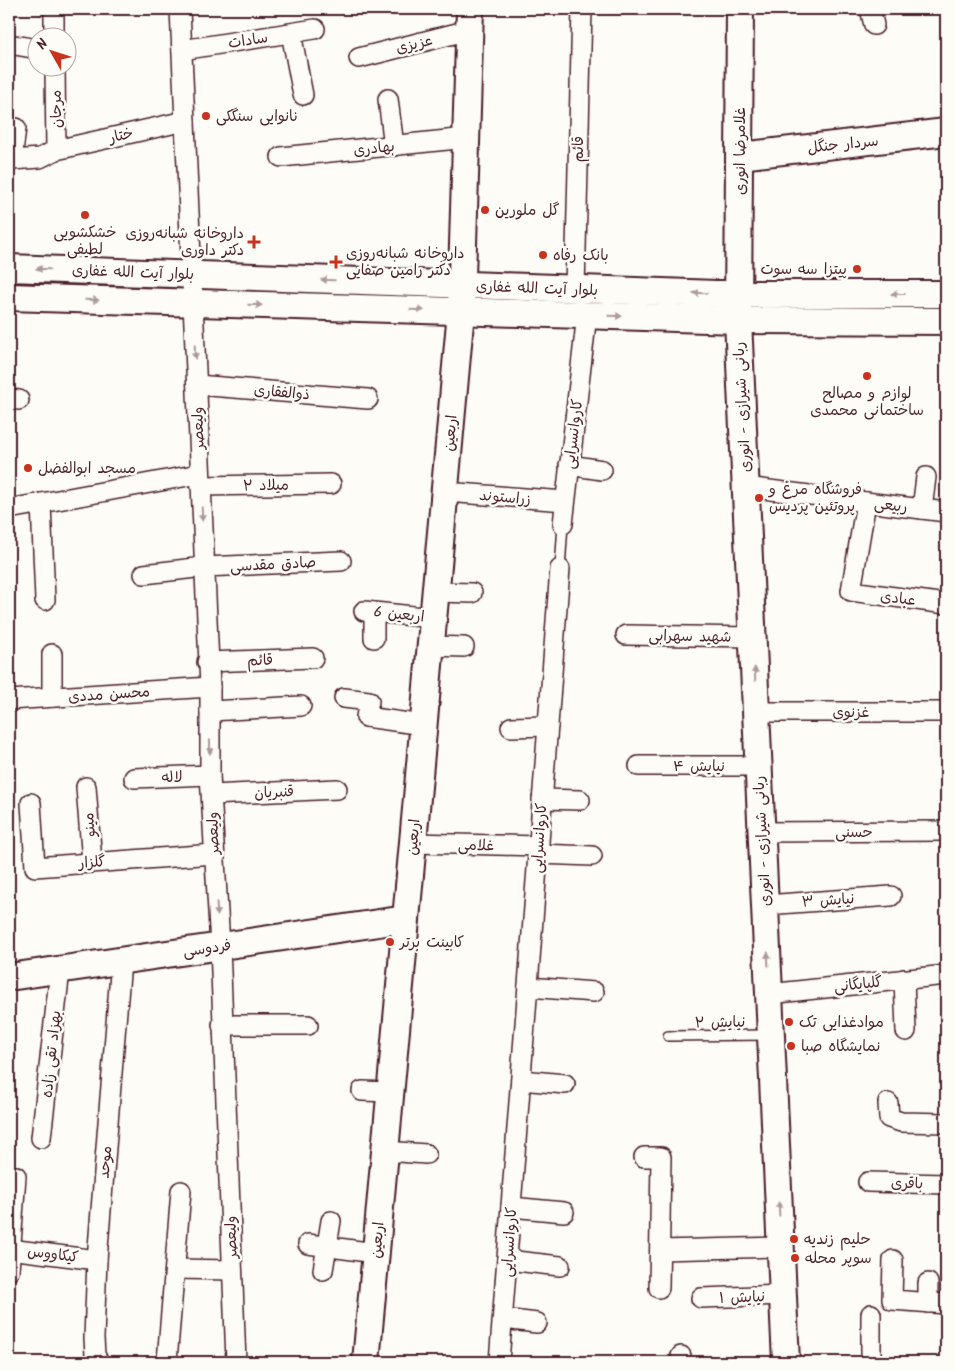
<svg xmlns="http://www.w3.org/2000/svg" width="955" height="1371" font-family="Kalam,'Playpen Sans Arabic',sans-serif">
<rect width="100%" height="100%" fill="#fdfcf7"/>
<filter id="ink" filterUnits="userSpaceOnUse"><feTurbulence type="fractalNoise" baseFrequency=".02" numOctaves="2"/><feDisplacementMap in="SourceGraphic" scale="10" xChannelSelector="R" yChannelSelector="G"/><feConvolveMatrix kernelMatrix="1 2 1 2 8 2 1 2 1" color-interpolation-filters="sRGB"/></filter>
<g filter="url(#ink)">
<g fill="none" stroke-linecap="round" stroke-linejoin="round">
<g stroke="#4a1f2b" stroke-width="12">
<g id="lane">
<path d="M560,569L563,524"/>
<path d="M668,1036L769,1035"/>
</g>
</g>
<g stroke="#4a1f2b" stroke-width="22">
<g id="street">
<path d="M54,9V38"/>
<path d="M180,9L210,687V775L220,946L236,1362"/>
<path d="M870,9L874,25"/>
<path d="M291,33L303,95"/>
<path d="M9,44L38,49"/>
<path d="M182,50L315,29"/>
<path d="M359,58L469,30"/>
<path d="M55,68L56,150"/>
<path d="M388,99L394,146"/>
<path d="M16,128L12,160L40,158L56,150L185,121"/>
<path d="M281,157L467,138"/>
<path d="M575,289L582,9"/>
<path d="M197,385L368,399"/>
<path d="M9,399L19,400"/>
<path d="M569,465L602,470"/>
<path d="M201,486L331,484"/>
<path d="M746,487L946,512"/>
<path d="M445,492L565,501"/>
<path d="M866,502L851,591L946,604"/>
<path d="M41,503L45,600"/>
<path d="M9,509L199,474"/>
<path d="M922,509L926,477"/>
<path d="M563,524L587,314"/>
<path d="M144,574L204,567L341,561"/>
<path d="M436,592L472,593"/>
<path d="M364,611L433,618"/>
<path d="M626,635L753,637"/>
<path d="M374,638V612"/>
<path d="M431,646L464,647"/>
<path d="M52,654V697"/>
<path d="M207,662L313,658"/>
<path d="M344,698L369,701L366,717L423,725"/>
<path d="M9,700L210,687"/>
<path d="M210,711L301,706"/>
<path d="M756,712H946"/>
<path d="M511,727L548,726"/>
<path d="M639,766H759"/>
<path d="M134,778L210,775"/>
<path d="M86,787L92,862"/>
<path d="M212,795L337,789"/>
<path d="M542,799L580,800"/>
<path d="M31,803L35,867L214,854"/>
<path d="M762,832L946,831"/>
<path d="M413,843L539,846"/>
<path d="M538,854L592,856"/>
<path d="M765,905L891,896"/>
<path d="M904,979L906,1031"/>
<path d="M528,987L594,992"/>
<path d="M769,994L946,975"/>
<path d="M222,1025H308"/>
<path d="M521,1080L565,1084"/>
<path d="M362,1091L390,1092"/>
<path d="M888,1103L889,1118L901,1122L946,1123"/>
<path d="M41,1138L60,970"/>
<path d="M385,1151L426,1154"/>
<path d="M644,1157H661L659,1288"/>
<path d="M868,1182L946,1184"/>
<path d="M511,1207L564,1212"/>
<path d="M308,1244L375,1253"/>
<path d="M9,1249L97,1260"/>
<path d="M660,1250L781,1247"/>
<path d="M507,1260L560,1266"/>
<path d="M893,1260L892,1300L946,1304"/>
<path d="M175,1269L232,1270"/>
<path d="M323,1270L331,1221"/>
<path d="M9,1271L16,1176"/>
<path d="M701,1298L783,1295"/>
<path d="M928,1303V1283"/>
<path d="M503,1319L537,1323"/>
<path d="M681,1356V1362"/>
<path d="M167,1361L181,1191"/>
<path d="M99,1362L95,1355L94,1338L97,1260L121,961"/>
<path d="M499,1362L560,569"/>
<path d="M871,1362V1314"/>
</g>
</g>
<g stroke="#4a1f2b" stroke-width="30">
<g id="secondary">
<path d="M740,9L738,320L786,1362"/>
<path d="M740,156L946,132"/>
<path d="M9,268L716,294H946"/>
<path d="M9,297L738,320L946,321"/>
<path d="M9,977L406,919"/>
<path d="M366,1362L461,311L470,9"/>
</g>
</g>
<use href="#lane" stroke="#fdfcf7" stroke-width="9"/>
<use href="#street" stroke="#fdfcf7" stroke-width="19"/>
<use href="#secondary" stroke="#fdfcf7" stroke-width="26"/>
</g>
<defs><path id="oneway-solid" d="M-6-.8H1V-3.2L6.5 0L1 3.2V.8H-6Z" transform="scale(1.25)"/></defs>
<g fill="#ac999b">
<use href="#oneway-solid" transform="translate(43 269) rotate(-178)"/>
<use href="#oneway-solid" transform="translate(328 280) rotate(-178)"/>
<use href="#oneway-solid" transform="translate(700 293) rotate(-178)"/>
<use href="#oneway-solid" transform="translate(898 294) rotate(180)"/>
<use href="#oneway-solid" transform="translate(92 300) rotate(2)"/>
<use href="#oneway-solid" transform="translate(255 305) rotate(2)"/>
<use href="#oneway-solid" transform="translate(417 310) rotate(2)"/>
<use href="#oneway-solid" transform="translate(615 316) rotate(2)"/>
<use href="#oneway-solid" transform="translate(195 352) rotate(88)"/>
<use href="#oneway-solid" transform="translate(202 514) rotate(88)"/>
<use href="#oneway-solid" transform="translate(755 674) rotate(-92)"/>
<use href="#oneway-solid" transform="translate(210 747) rotate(90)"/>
<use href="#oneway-solid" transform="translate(217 909) rotate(86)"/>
<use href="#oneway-solid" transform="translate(768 959) rotate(-93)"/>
<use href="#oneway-solid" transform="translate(779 1209) rotate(-93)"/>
</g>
</g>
<g fill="#c8321e" stroke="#fdfcf7" stroke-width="2">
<circle cx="206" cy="116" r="5"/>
<circle cx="485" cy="210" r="5"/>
<circle cx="85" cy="215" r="5"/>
<path d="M251.5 234.5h5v5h5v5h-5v5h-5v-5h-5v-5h5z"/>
<circle cx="543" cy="255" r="5"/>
<path d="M333.5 254.5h5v5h5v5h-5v5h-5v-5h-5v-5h5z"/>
<circle cx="857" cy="269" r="5"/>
<circle cx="867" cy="376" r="5"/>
<circle cx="28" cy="468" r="5"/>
<circle cx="759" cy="498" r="5"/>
<circle cx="390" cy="942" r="5"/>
<circle cx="789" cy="1022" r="5"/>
<circle cx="791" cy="1046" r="5"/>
<circle cx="794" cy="1239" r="5"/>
<circle cx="795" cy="1258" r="5"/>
</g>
<g text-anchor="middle" stroke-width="5" stroke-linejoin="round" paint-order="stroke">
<g font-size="15" fill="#4a1f2b" stroke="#fdfcf7">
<text transform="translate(248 40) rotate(-9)" y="5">سادات</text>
<text transform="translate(414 44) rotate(-14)" y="5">عزیزی</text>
<text transform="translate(56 109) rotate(-91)" y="5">مرجان</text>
<text transform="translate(121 135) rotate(-13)" y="5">ختار</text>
<text transform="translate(843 144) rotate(-6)" y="5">سردار جنگل</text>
<text transform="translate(374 148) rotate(-6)" y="5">بهادری</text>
<text transform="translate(578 149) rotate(-89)" y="5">قائم</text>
<text transform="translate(740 151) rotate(-90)" y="5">غلامرضا انوری</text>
<text transform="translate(133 272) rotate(2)" y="5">بلوار آیت الله غفاری</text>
<text transform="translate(537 288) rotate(2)" y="5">بلوار آیت الله غفاری</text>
<text transform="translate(282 392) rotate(5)" y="5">ذوالفقاری</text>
<text transform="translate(742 407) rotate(-93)" y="5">ربانی شیرازی - انوری</text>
<text transform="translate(198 428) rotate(-92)" y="5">ولیعصر</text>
<text transform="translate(450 433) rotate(-85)" y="5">اربعین</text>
<text transform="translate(573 434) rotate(-83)" y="5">کاروانسرایی</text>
<text transform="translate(266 485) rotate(-1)" y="5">میلاد ۲</text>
<text transform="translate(505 497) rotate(5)" y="5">زراستوند</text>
<text transform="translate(891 505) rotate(7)" y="5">ربیعی</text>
<text transform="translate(273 564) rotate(-3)" y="5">صادق مقدسی</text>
<text transform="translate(898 598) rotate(7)" y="5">عبادی</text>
<text transform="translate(399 614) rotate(6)" y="5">اربعین 6</text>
<text transform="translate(690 636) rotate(1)" y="5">شهید سهرابی</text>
<text transform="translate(260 660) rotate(-2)" y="5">قائم</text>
<text transform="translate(109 694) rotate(-4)" y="5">محسن مددی</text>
<text x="851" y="717">غزنوی</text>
<text x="699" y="771">نیایش ۴</text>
<text transform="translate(172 777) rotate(-2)" y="5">لاله</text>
<text transform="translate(274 792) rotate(-3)" y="5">قنبریان</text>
<text transform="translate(89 825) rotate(-95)" y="5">مینو</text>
<text x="854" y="837">حسنی</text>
<text transform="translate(213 833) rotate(-92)" y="5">ولیعصر</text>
<text transform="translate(413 837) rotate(-85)" y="5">اربعین</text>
<text transform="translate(539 838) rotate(-86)" y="5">کاروانسرایی</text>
<text transform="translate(762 841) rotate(-93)" y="5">ربانی شیرازی - انوری</text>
<text transform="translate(476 845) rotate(1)" y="5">غلامی</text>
<text transform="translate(92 862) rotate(-4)" y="5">گلزار</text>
<text transform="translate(828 900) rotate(-4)" y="5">نیایش ۳</text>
<text transform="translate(207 948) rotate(-8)" y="5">فردوسی</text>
<text transform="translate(858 984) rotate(-6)" y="5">گلپایگانی</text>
<text transform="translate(720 1022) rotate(-1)" y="5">نیایش ۲</text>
<text transform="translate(51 1054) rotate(-84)" y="5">بهزاد تقی زاده</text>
<text transform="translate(105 1162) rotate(-85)" y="5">موحد</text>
<text transform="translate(907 1183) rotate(1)" y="5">باقری</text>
<text transform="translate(231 1237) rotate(-92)" y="5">ولیعصر</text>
<text transform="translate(377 1240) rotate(-85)" y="5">اربعین</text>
<text transform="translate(509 1242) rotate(-86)" y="5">کاروانسرایی</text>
<text transform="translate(53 1254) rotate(7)" y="5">کیکاووس</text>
<text transform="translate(742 1297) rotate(-2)" y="5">نیایش ۱</text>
</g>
<g font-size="15" fill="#4a1f2b" stroke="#fdfcf7" text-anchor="start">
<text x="216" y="121">نانوایی سنگکی</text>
<text x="495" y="215">گل ملورین</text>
<text x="85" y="237" text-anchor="middle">خشکشویی<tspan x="85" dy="17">لطیفی</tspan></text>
<text x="244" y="238" text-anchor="end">داروخانه شبانه‌روزی<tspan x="244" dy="17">دکتر داوری</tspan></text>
<text x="346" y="258">داروخانه شبانه‌روزی<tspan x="346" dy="17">دکتر رامین صفایی</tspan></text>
<text x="553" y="260">بانک رفاه</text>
<text x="847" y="274" text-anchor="end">پیتزا سه سوت</text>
<text x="867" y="398" text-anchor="middle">لوازم و مصالح<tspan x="867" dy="17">ساختمانی محمدی</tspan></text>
<text x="38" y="473">مسجد ابوالفضل</text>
<text x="769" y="494">فروشگاه مرغ و<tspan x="769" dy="17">پروتئین پردیس</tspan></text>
<text x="400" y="947">کابینت برتر</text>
<text x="799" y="1027">موادغذایی تک</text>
<text x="801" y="1051">نمایشگاه صبا</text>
<text x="804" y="1244">حلیم زندیه</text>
<text x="805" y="1263">سوپر محله</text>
</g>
</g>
<rect width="955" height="1371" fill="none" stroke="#fdfcf7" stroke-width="30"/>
<rect x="15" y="15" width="925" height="1341" fill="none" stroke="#4a1f2b" stroke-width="2" filter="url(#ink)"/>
<g transform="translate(52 52) rotate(309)"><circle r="24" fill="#fdfcf7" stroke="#b5a4a5"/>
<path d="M0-4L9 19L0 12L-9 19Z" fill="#c8321e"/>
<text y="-8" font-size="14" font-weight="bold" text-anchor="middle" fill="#4a1f2b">N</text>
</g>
</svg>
